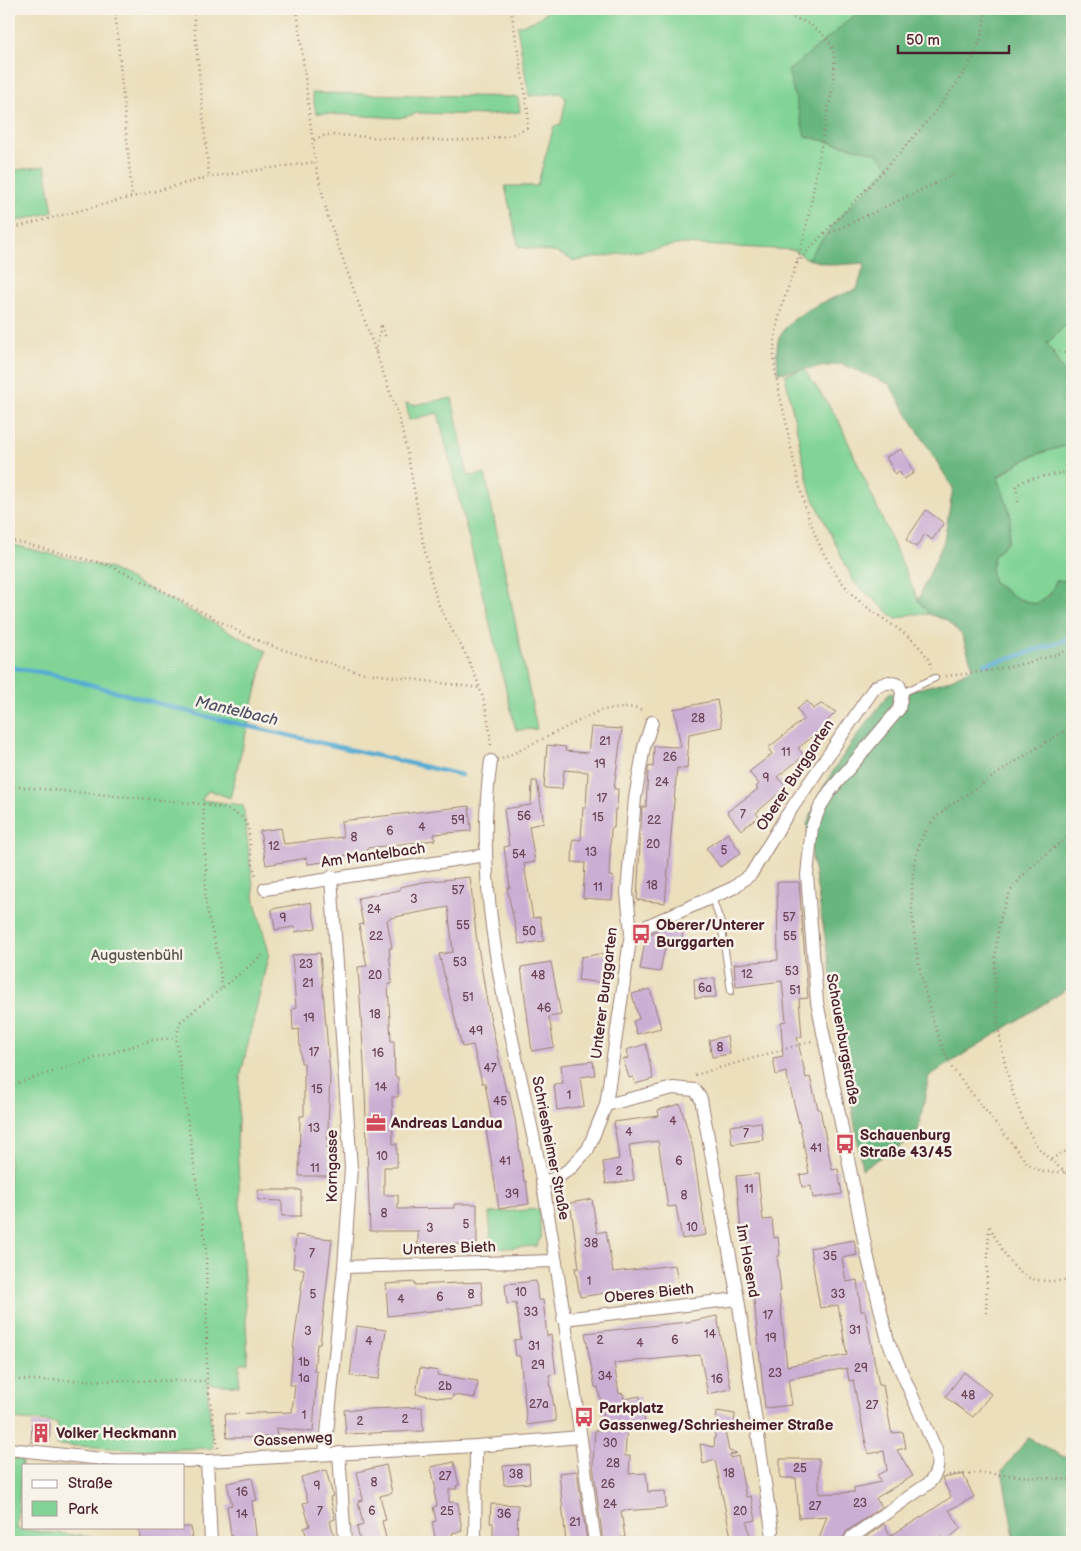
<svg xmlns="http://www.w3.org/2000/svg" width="1081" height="1551" font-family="'Balsamiq Sans',sans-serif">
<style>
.green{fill:#81d496;stroke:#667a60}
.forest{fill:#68b67f;stroke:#596a55}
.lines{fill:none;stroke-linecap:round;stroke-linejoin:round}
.stream{stroke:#57acd3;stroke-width:4.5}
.building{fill:#cbaed4}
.service-casing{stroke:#9a7f74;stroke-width:8}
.minor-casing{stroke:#9a7f74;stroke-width:14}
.path{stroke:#9a7f74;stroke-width:2.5;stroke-dasharray:1 4;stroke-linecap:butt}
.service{stroke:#fff;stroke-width:6}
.minor{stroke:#fff;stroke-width:12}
.labels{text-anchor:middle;stroke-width:5;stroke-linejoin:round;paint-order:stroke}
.number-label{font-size:12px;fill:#6a4355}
.street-label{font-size:15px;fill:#4a1f2b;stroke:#f7f3e8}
.poi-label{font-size:15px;font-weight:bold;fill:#4a1f2b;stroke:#f7f3e8;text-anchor:start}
.park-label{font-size:15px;fill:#5a554b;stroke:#f7f3e8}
.water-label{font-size:16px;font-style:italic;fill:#4f5066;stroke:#f7f3e8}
</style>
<rect width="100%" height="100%" fill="#f7f3e8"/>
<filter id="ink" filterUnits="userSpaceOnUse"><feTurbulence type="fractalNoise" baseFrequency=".02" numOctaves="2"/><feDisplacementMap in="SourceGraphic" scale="10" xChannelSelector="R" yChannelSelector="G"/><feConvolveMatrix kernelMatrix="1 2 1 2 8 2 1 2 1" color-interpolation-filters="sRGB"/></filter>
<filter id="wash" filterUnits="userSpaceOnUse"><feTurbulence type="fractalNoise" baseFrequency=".0096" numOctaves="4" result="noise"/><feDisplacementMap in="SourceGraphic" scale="20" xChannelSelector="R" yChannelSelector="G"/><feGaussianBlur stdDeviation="1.12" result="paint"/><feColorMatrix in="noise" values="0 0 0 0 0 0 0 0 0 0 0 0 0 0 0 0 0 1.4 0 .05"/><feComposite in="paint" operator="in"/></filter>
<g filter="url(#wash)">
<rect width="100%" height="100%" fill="#ebdfbc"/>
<path class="green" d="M551,9h311l-12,11 -45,116 71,17 13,13 -54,57 -28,36 -13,-9 -111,-6 -108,17 -17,-8 -39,-6 -14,-61h32l17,-60 7,-2 5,-25 -6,-6 -31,3 -12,-70 17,-5z
M312,93l206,4 2,15 -33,3 -69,-2 -19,5 -83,-5z
M45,166l8,46 -44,11v-52z
M1065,326l7,2v51l-10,-10 -15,-26z
M804,369l34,50 80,181 11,14h-17l-16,5 -42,-37 -44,-91 -25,-116z
M452,398l16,78 17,-2 52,255 -21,1 -78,-317 -29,7 -3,-17 7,2z
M1072,445v135h-4l-33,24 -19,-6 -22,-15 -3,-14 3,-13 14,-16 3,-22 -13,-40c23,-19 45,-28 74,-33z
M9,544l100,24 157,83 -36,147 -21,-8 -8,10 42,5 12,97 14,51 -29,125 -3,65 11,220h-8l-1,23 -32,-2 6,64 -60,2 -97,-5 2,-22 -46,-4 1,-47 -4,3z
M539,1209l2,29 -5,8 -44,3 -3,-36z
M9,1458l13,2 -5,69 83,9v4h-91z"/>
<path class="forest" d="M862,9h210v319l-7,-2 -18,17 15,26 10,10v66c-28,5 -51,14 -74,32l13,40 -3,23 -14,16 -3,13 3,14 22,15 19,6 15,-9 6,-14 16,-1v406l-143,90 -12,60 -55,33 -55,-344c17,-50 52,-91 83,-133l4,3 53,-14 26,-13 -11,-33 -16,-15 -17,-6 -11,-14 26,-59 9,-53 -64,-104 -48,-20 -63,9c0,-10 -3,-26 1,-35 11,-26 54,-40 78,-49l8,-26 -32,2 -26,-6 28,-36 54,-57 -13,-13 -71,-17 -17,-65z
M1028,1438l44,23v81h-57l-13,-71z"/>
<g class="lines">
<path class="stream" d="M984,664l31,-7 57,-19
M9,667l43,7 148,41 261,60"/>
</g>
<g id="blocks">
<path class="building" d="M901,449l13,24 -10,6 -5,-8 -4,3 -9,-17z
M926,510l18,13 -12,17 -7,-6 -9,13 -10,-7z
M717,700l5,27 -33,7 -2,35 -10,-1 -12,135 -28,-3 5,-93h4l2,-37 1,-4 4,1 1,-21 27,1 -7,-38z
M807,701l6,8 8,-5 15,8 -11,11 3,2 -30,23 6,8 -27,21 9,10 -30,26 3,4 -18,13 -14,-18 31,-23 -2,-2 3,-3 -10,-12 23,-18 -4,-6 36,-29 -7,-10z
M591,727l31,2 -8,60h4l-1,20h-2l-1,19h-3l-2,48h4l-1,24 -29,-2 2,-35 -13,-1 1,-23 8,1 2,-33h3l2,-35 -24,-2 -2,19 -18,-1 3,-43 19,2 -1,4 23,2z
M532,781h5l7,42 -15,3 6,36 -11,2 9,54 7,-1 4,24 -25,3 -12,-56h3l-6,-41 5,-1 -5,-37 27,-4z
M469,806l2,25 -37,3 1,6 -68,8 1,5 -37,4 1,4 -24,3 -1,-6 -41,7 -6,-34 21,-3 3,16 59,-7 -2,-16z
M728,833l13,20 -21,14 -14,-19z
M470,877l6,57 11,68 19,89h3l6,28 9,62h2l3,23 -30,5 -14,-86 7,-1 -7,-39h-3l-9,-38 -11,2 -23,-93 14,-2 -5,-45 -58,11 -3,2 5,28h-3l3,36h-4l3,57h3l1,36h3v20h-6l1,47h4v23h-13v28h14v14l56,-1v-4h23v40h-35v3l-24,1v-17h-48l-6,-167 -6,-97 9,-1 -8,-41 4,-1 -5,-26 42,-8v-3l23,-5z
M777,882h22l9,116 -9,1 3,38h-5l9,41 4,-1 8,32h2l12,61 6,-1 4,25 -29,4 -2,-12 -9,1 -2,-12 9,-2 -8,-42 -15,-59 -10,3 -3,-17 10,-2 -2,-34 5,-1 -4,-40 -46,6 -2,-23 44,-4z
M311,902l5,26 -21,4 -1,-5 -19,3 -3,-21z
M667,926l16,2 -2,21 -16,-2 -5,25 -20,-3 6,-33z
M320,953l10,122 -3,81h2v8h3v12h-33l1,-60h4v-53h-3l-2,-34 -6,1 -1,-21 4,-1 -4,-53z
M599,954l10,1 -4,28 -27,-3 3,-23z
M551,962l10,53 -12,2 5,30 -22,4 -11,-84z
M715,978l1,19 -21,1 -1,-19z
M650,989l11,39 -24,6 -4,-13 6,-2 -7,-25z
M727,1036l3,18 -18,3 -3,-17z
M646,1044l7,35 -18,5 -2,-7 -4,1 -3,-10 -3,-9 5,-1 -2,-8z
M593,1061l2,14 -15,2 4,29 -27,4 -3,-26 9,-1 -2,-18z
M680,1104l13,44 13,87 -24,4 -6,-33 -8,1 -10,-66 -29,4 5,35 -28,4 -3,-22 16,-3 -5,-37 45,-6 -1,-6z
M761,1122l2,18 -31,4 -2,-18z
M758,1174l5,46 9,-1 2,19 4,-1 2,19h-3l4,35h-2l8,75 60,-11 -9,-50 -18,3 -10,-60 44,-8 3,15 -15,3 4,24 11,-2 4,31h4l14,74h4l8,45 1,3 11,-1 3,16 -9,2 16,26 -37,22 5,9 -34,24 -6,11h-23l9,-26 -28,2 -3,-40h-16v-19h39v35l36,-2 -2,-4 28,-6 -4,-7 10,-5 -3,-19 -16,3 -15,-74 -4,1 -2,-13 -59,11 4,26 -27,3 -17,-167 -6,1 -6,-66z
M258,1190h43v26h-19v-15l-24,-1z
M592,1199l5,34 9,-2 7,41 62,-7 4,23 -60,9 -1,-6 -38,6 -5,-29h4l-4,-32 -5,-33z
M296,1235l36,4 -12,105h-3l-3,27h3l-4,61 -37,-4 1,9 -50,1 -2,-24 67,-2 3,-27h-5l4,-43 10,-73 -11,-1z
M536,1281l2,19h5l4,36 4,-1 5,39 -7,1 7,46 -29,4 -7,-69h-4l-2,-16 7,-1 -5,-36 -9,1 -2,-20z
M415,1282v3l66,-3 2,23 -95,11 -2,-32z
M717,1316l14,73 -23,5 -8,-39 -86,8 5,31 4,-1 1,6 16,-3 5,27 -18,3 -2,30h5l-1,18 17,-1 2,19 17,-1 1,17 -45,3 4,26 -5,1 1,4h-18l-10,-77 2,-35 11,1 -8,-44h-3l-10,-54 102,-11z
M356,1326l30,4 -7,49 -29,-3z
M420,1368l18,3 -1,4 41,6 -3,17 -22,-3 -1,4 -36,-5z
M964,1372l27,22 -18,23 -28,-20z
M422,1407l1,24 -77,3 -2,-24z
M717,1411l18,3 -1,13 -10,-1 5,25 8,2 -7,2v3l8,-2 8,41 5,-1 5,24 -9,2 4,20h-19l-17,-82 -12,4 -3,-20 14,3z
M32,1423l18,1 -1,19 -18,-1z
M454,1462l5,23 -3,1 1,3h-8v13l9,1 4,28 -10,2 2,9h-18l-4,-20 4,-1 -3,-14 4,-1 -3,-15 2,-1 -5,-23z
M529,1464l1,19 -26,2 -1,-19z
M386,1465l6,28 -12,3 6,24 -4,1 5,21h-27l-3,-15 6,-2 -5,-24 5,-1 -6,-28z
M326,1470l7,26 -3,1 5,22 -5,2 6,21h-28l-4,-14 6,-2 -7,-23 5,-1 -7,-25z
M577,1471l10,71h-21l-7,-69z
M963,1474l11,23 -25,13 12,18 -15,13 -3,-4 -22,5h-62l25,-18 6,12 36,-22 25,-17 -9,-19z
M252,1478l5,22 -5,1 5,41h-25l-5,-36 5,-1 -5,-22z
M491,1504l27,1 -1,37h-24v-19h-3z
M139,1527h52l1,15h-52z"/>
</g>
</g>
<g filter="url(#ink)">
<use href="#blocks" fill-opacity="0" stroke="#9a7f74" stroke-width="1"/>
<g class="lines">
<defs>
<path id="service" d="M902,693l33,-15
M712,898l9,25 10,68"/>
<path id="minor" d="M491,761c-21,141 25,281 51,419 22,120 36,242 53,362
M265,889l221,-34
M631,933l102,-45 18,-14 34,-56 90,-131 14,-5 10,3 3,8 -3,16 -69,82 -10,16 -8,20 -5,48 10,127 49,248 22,91 48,109c3,13 2,23 -7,33l-77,54 -3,5
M606,1105l67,-17 22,2 6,9 37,200 34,232
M542,1182l15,-4 15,-11 16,-18 18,-44 25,-172 -4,-41 8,-94 9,-51 8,-25
M344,1267l211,-6
M563,1319l175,-20
M9,1449l102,11 96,1 269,-15 104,-9
M325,1453l19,-186 7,-99 -20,-291
M339,1453l6,89
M207,1461l4,81
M475,1542l1,-96"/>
</defs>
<use href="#service" class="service-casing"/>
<use href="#minor" class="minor-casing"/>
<path class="path" d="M115,9l17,187
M193,9l16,168
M297,9l18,153 13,55 69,195c18,60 21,124 39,185 5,17 18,35 26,51 17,30 28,66 29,101
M744,9c29,4 59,5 80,27 5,4 10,14 10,20 2,25 -6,50 -10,74 -8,42 -15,95 -28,135 -10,29 -21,55 -22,87 0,22 6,44 11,65 12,62 24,134 70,180 22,22 68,40 77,71
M314,140l12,-5c45,0 167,16 201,-7l1,-17 -17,-102
M9,229l200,-52 106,-15
M825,233l7,-1 121,-57
M797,263c45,-51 94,-97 137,-150 16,-21 34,-42 44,-67 5,-12 6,-25 7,-37
M1054,350l18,5
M376,352l5,-28 5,14
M1018,502l-2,-16 9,-6 47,-9
M9,540l96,24 53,24 87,47 32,13 81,24 121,16
M946,676c42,-4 86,-12 126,-27
M1072,727c-31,17 -60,37 -90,57 -19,13 -42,25 -55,45 -35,52 -2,187 25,239l76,96 15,8h29
M502,759l99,-49 34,-3 9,4
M9,786l194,18c66,12 36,28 54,74
M203,804l3,70 -1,27 14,59 3,28
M695,1075l117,-34
M9,1086l142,-46 25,-2
M1051,1159l21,-11
M1066,1173c-10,-9 -23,-18 -30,-29 -36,-54 -56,-186 -28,-247 10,-23 44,-48 64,-63
M986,1313l3,-88c8,16 24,50 44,54 12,3 27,2 39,1
M9,1418l3,-38 195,1
M218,1448l-11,-67 -1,-132 -30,-211 4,-16 84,-68
M949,1475l30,-2 93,7"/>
<use href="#service" class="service"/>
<use href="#minor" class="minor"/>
</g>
</g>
<defs>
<symbol id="bus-bare" viewBox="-9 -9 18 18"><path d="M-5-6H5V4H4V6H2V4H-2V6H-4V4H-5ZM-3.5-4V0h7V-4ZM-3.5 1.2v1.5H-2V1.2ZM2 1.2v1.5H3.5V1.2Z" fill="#d1495b" stroke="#f7f3e8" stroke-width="2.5" paint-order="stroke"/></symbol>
<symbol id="office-bare" viewBox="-9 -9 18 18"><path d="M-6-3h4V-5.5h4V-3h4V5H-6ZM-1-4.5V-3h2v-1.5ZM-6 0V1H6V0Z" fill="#d1495b" stroke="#f7f3e8" stroke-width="2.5" paint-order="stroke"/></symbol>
<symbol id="building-bare" viewBox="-9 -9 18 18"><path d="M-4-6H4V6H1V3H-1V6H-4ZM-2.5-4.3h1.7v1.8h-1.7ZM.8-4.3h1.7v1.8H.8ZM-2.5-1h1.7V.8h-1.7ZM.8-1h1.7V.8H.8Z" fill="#d1495b" stroke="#f7f3e8" stroke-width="2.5" paint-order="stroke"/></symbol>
</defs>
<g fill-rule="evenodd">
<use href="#bus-bare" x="627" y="920" width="28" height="28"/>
<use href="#office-bare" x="362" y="1109" width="28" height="28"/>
<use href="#bus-bare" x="831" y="1130" width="28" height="28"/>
<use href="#bus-bare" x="570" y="1403" width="28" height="28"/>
<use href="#building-bare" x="27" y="1419" width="28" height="28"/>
</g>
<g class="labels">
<g class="number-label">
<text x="698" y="722">28</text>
<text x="605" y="745">21</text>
<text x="786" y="756">11</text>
<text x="670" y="761">26</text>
<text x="600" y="768">19</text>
<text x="766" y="782">9</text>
<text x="662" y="786">24</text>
<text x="602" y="802">17</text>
<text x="743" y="818">7</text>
<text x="524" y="820">56</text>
<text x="598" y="821">15</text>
<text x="458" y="824">59</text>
<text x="654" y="824">22</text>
<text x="422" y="831">4</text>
<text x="390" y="835">6</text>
<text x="354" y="841">8</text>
<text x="653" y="848">20</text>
<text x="274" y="850">12</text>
<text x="724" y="854">5</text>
<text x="591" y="856">13</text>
<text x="519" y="858">54</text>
<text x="652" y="889">18</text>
<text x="598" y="891">11</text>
<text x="458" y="894">57</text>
<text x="414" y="903">3</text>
<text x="374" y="913">24</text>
<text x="789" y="921">57</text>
<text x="283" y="922">9</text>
<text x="463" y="929">55</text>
<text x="529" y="935">50</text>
<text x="376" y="940">22</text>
<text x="790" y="940">55</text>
<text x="460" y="966">53</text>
<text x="306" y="968">23</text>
<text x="792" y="975">53</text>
<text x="747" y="978">12</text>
<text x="375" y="979">20</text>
<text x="538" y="979">48</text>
<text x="308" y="987">21</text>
<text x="705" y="992">6a</text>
<text x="795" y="994">51</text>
<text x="468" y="1001">51</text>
<text x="544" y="1012">46</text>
<text x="375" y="1018">18</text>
<text x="309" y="1022">19</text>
<text x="476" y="1035">49</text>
<text x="720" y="1051">8</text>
<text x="314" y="1056">17</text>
<text x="378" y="1057">16</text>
<text x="490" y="1072">47</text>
<text x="381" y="1091">14</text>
<text x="317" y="1093">15</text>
<text x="569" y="1099">1</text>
<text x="500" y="1105">45</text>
<text x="673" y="1125">4</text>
<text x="314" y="1132">13</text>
<text x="629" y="1136">4</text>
<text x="746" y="1137">7</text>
<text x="816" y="1152">41</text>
<text x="382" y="1160">10</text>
<text x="505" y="1165">41</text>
<text x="679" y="1165">6</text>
<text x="315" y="1172">11</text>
<text x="619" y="1175">2</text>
<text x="749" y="1193">11</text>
<text x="512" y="1198">39</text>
<text x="684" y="1199">8</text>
<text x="384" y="1217">8</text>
<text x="466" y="1228">5</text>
<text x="692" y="1231">10</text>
<text x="430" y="1232">3</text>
<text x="591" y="1247">38</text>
<text x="312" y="1257">7</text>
<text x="830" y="1260">35</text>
<text x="589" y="1285">1</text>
<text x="521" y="1296">10</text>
<text x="313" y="1298">5</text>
<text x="471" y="1298">8</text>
<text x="838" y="1298">33</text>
<text x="440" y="1301">6</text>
<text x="401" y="1303">4</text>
<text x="531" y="1316">33</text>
<text x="768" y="1319">17</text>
<text x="855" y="1334">31</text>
<text x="308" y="1335">3</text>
<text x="710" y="1338">14</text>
<text x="771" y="1342">19</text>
<text x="600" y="1344">2</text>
<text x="675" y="1344">6</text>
<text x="369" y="1345">4</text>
<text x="640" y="1347">4</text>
<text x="534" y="1350">31</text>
<text x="304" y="1366">1b</text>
<text x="538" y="1369">29</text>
<text x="861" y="1372">29</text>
<text x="775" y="1377">23</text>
<text x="605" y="1380">34</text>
<text x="304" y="1382">1a</text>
<text x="717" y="1383">16</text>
<text x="445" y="1390">2b</text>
<text x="968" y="1399">48</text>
<text x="539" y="1408">27a</text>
<text x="872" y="1409">27</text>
<text x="304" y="1419">1</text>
<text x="405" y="1423">2</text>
<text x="360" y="1425">2</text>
<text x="610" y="1447">30</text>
<text x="613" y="1467">28</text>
<text x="800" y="1472">25</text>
<text x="729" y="1477">18</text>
<text x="516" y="1478">38</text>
<text x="445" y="1480">27</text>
<text x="374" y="1486">8</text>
<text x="608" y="1488">26</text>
<text x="317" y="1490">9</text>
<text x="242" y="1496">16</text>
<text x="860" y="1507">23</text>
<text x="610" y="1508">24</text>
<text x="815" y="1510">27</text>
<text x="320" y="1515">7</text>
<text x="372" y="1515">6</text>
<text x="447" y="1515">25</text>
<text x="740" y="1515">20</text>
<text x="242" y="1518">14</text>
<text x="504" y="1518">36</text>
<text x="575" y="1526">21</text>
</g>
<g class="street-label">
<text transform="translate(795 775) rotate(-57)" y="5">Oberer Burggarten</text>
<text transform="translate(373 855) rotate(-8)" y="5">Am Mantelbach</text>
<text transform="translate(604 993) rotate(-83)" y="5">Unterer Burggarten</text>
<text transform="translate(843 1039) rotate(80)" y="5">Schauenburgstraße</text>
<text transform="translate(551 1148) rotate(79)" y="5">Schriesheimer Straße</text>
<text transform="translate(332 1166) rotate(-90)" y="5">Korngasse</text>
<text transform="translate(449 1248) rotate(-2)" y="5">Unteres Bieth</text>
<text transform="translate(748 1261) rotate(80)" y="5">Im Hosend</text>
<text transform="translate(649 1293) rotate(-6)" y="5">Oberes Bieth</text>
<text transform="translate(293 1439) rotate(-3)" y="5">Gassenweg</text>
</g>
<g class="poi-label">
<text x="656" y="930">Oberer/Unterer<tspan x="656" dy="17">Burggarten</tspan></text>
<text x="391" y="1128">Andreas Landua</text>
<text x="860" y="1140">Schauenburg<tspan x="860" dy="17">Straße 43/45</tspan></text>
<text x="599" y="1413">Parkplatz<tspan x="599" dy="17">Gassenweg/Schriesheimer Straße</tspan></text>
<text x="56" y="1438">Volker Heckmann</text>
</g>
<g class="park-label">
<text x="137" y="960">Augustenbühl</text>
</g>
<g class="water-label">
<text transform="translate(237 710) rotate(13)" y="6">Mantelbach</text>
</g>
</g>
<rect width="1081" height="1551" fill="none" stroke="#f7f3e8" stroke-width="30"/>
<rect x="22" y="1464" width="162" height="65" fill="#f7f3e8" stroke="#b29e9c"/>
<rect x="32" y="1480" width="25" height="8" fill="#ffffff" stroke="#b29e9c"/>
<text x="68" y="1488" font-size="15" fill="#4a1f2b">Straße</text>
<rect x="32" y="1501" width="25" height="15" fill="#81d496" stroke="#b29e9c"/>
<text x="68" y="1514" font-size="15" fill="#4a1f2b">Park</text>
<path d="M898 45v8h111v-8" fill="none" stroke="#4a1f2b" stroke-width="2.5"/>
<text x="906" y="45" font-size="15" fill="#4a1f2b" stroke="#f7f3e8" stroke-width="4" paint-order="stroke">50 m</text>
</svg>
